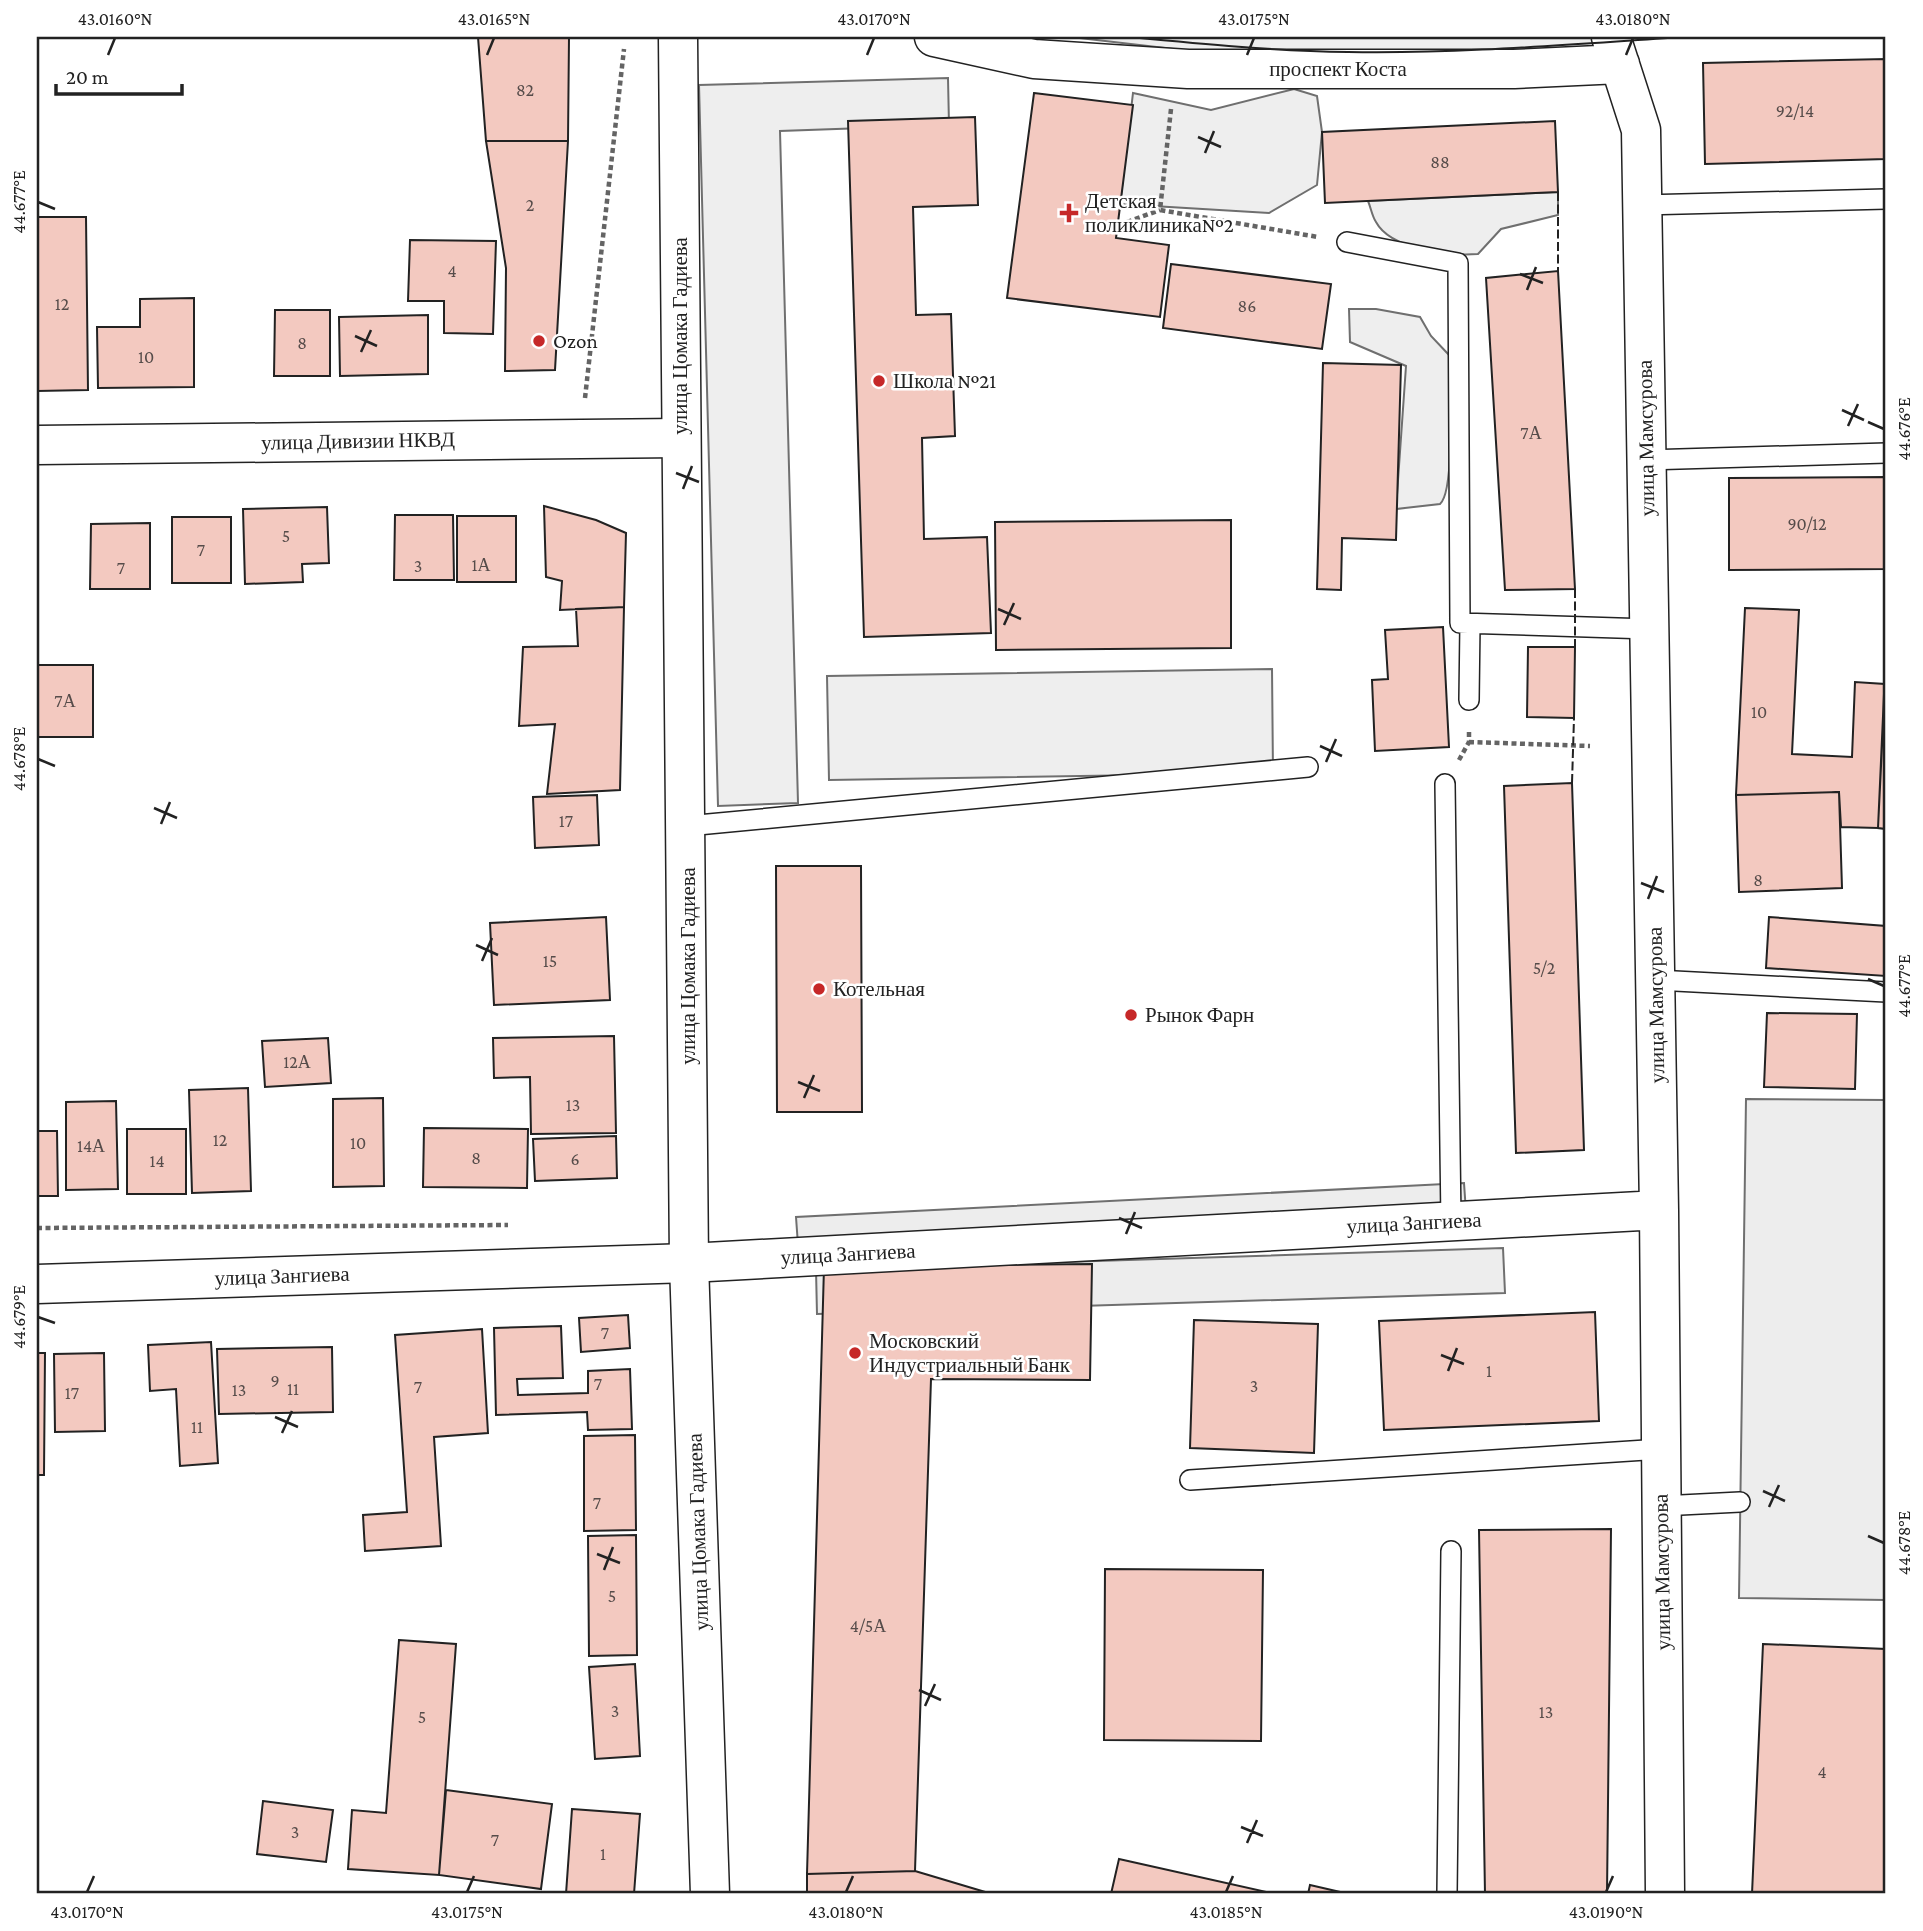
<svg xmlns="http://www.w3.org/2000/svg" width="1923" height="1931" font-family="'Crimson Pro',serif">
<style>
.green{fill:#eee;stroke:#6f6f6f;stroke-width:2}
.parking{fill:#ededed;stroke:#6f6f6f;stroke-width:2}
.building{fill:#f3c9c0;stroke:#222;stroke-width:2}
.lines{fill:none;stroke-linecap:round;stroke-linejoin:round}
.lane-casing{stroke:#222;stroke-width:22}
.street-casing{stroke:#222;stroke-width:41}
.secondary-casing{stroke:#222;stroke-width:41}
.path{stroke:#646464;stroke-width:4.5;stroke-dasharray:5 3.5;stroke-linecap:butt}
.lane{stroke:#fff;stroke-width:19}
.street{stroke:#fff;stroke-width:38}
.secondary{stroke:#fff;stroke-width:38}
.tram{stroke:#222;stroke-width:2}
.fence{stroke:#222;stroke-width:2;stroke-dasharray:9 3.5;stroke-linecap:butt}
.ticks{fill:none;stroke:#222;stroke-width:2.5}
.poi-dot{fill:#c62828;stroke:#fff;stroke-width:2.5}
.labels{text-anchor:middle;stroke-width:5;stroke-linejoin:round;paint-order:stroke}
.number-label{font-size:18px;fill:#564c4a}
.street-label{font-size:21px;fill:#222;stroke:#fff}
.poi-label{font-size:21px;fill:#222;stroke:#fff;text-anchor:start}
.neatline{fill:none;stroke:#222;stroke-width:2.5}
.ticks-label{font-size:18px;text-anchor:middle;fill:#222}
</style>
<rect width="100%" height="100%" fill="#fff"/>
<path class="green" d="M1071,37h524l-2,15 -351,5z
M948,78l1,47 -169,6 18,672 -80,3 -19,-721z
M1294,89l23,7 5,36 -5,53 -48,28 -149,-9 13,-111 78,17z
M1558,192v23l-57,14 -23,25c-28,2 -87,-4 -102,-32 -4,-6 -5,-14 -8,-21z
M1349,309h27l44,8 11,19 18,19c0,25 7,135 -9,149l-44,5 10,-143 -56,-24z
M1272,669l1,104 -444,7 -2,-104z"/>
<path class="parking" d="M1746,1099l140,1v500l-147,-2z
M1464,1183l2,29 -668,33 -2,-28z
M1503,1248l2,45 -688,21 -1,-44z"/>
<path class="building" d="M478,37h91l-1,104h-82z
M1886,59v100l-181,5 -2,-101z
M1034,93l99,12 -17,133 53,7 -9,72 -153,-19z
M975,117l3,88 -65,2 3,108 35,-1 4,122 -33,2 2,101 63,-2 4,96 -127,4 -16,-516z
M1555,121l3,71 -233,11 -3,-71z
M486,141h82l-13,229 -50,1 1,-103z
M37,217h49l2,173 -51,1z
M410,240l86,1 -3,93 -49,-1v-32h-36z
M1171,264l160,20 -9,65 -159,-21z
M1558,271l17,318 -70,1 -19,-312z
M194,298v89l-96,1 -1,-61h43v-28z
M275,310h55v66h-56z
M428,315v59l-88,2 -1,-59z
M1323,363l78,2 -5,175 -54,-2 -1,52 -24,-1z
M1886,477v92l-157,1v-92z
M544,506l52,14 30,13 -2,74 -64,3 2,-29 -16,-4z
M327,507l2,56 -27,1 1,18 -58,2 -2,-75z
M395,515h58l1,65h-60z
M457,516h59v66h-59z
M172,517h59v66h-59z
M1231,520v128l-235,2 -1,-128z
M150,523v66h-60l1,-65z
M624,607l-4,183 -73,4 8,-70 -36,2 4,-79 55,-1 -2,-37z
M1745,608l54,2 -7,144 60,3 3,-75 30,2 -7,144 -37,-1 -2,-35 -103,3z
M1443,627l6,120 -74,4 -3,-71 16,-1 -3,-49z
M1528,647h47l-1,71 -47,-1z
M37,665h56v72h-56z
M1884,694h2v135l-8,-1z
M1572,783l12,367 -68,3 -12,-367z
M1839,792l3,96 -103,4 -3,-97z
M597,795l2,50 -64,3 -2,-51z
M776,866h85l1,246h-85z
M606,917l4,83 -116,5 -4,-82z
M1769,917l117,9v50l-120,-8z
M1767,1013l90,1 -2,75 -91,-2z
M614,1036l2,97 -85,1 -1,-57 -36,1 -1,-40z
M328,1038l3,45 -66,4 -3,-46z
M248,1088l3,103 -59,2 -3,-103z
M383,1098l1,88 -51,1v-88z
M116,1101l2,88 -52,1v-88z
M424,1128l104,1 -1,59 -104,-1z
M127,1129h59v65h-59z
M37,1131h20l1,65h-21z
M616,1136l1,42 -82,3 -2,-42z
M1092,1264l-2,116 -159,-1 -16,492 -108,3 17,-607z
M1595,1312l4,109 -215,9 -5,-109z
M628,1315l2,33 -49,4 -2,-34z
M1194,1320l124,4 -4,129 -124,-5z
M561,1326l2,52 -46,1 1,16 70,-2v-22l42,-2 2,60 -44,1 -1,-18 -91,3 -2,-87z
M482,1329l6,104 -54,4 7,109 -76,5 -2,-36 44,-3 -12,-177z
M211,1342l7,121 -38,3 -4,-77 -26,2 -2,-46z
M332,1347l1,65 -114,2 -2,-65z
M37,1353h8l-1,122h-7z
M104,1353l1,78 -50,1 -1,-78z
M635,1435l1,95 -52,1v-95z
M1611,1529l-4,365h-122l-6,-364z
M636,1535l1,120 -48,1 -1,-120z
M1105,1569l158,1 -2,171 -157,-1z
M399,1640l57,4 -17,231 -91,-6 4,-59 34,3z
M1763,1644l123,5v245h-134z
M635,1664l5,92 -45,3 -6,-92z
M446,1790l106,14 -11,85 -102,-14z
M263,1801l70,9 -7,52 -69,-8z
M572,1809l68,5 -6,80h-68z
M1119,1859l156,35h-164z
M915,1871l77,23h-185v-20z
M1310,1885l39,9h-41z"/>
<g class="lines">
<defs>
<path id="lane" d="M1642,205l244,-6
M1347,242l111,21 2,360 189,6
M1646,460l240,-7
M1469,700l1,-76
M1445,784l6,437
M687,826l621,-59
M1656,980l230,12
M1190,1480l471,-31
M1661,1506l79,-4
M1447,1894l4,-343"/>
<path id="street" d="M934,37l100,22 154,10h326l106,-5
M1611,37l30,93 18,1080 6,684
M37,445l643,-7
M37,1284l652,-21 970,-53"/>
<path id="secondary" d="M678,37l11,1226 21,631"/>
</defs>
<use href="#lane" class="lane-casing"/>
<use href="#street" class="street-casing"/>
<use href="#secondary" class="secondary-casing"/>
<path class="path" d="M1171,109l-11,101 158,27
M1127,222l33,-12
M585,398l39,-349
M1469,742l121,4
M1459,760l10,-18v-13
M37,1228l471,-3"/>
<use href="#lane" class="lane"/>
<use href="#street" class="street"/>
<use href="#secondary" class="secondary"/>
<path class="tram" d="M1130,37c72,7 145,14 218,15 112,2 224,-8 336,-15"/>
<path class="fence" d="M1558,192v79
M1575,589v58
M1572,783l2,-65"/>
</g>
<path class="ticks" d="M108,55l7,-17M487,55l7,-17M867,55l7,-17M1247,55l7,-17M1626,55l7,-17M1198,137l23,10M1205,153l9,-22M38,202l17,7M1520,274l23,9M1527,290l9,-23M355,336l22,10M361,352l10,-22M1842,410l22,10M1868,422l16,7M1848,426l10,-22M676,473l23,9M683,489l9,-23M998,609l23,10M1004,625l10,-22M1320,746l22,10M38,759l17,7M1326,762l10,-23M154,808l23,10M161,824l9,-22M1641,883l23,9M1648,899l9,-23M476,945l22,10M482,961l10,-23M1868,979l16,7M798,1082l22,9M804,1098l10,-23M1119,1218l23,10M1126,1234l9,-22M38,1317l17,6M1441,1355l23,9M1448,1371l9,-23M275,1417l23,10M282,1433l10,-22M1763,1491l22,10M1769,1507l10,-22M1868,1536l16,7M597,1554l23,9M604,1570l9,-23M919,1690l22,10M925,1706l10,-22M1241,1827l22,9M1247,1843l10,-23M87,1892l7,-16M467,1892l7,-16M846,1892l7,-16M1226,1892l7,-16M1606,1892l7,-16"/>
<g class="poi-dot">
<path d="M1065.5 202.5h7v7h7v7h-7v7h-7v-7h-7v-7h7z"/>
<circle cx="539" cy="341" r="7"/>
<circle cx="879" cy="381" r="7"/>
<circle cx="819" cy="989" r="7"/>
<circle cx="1131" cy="1015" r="7"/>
<circle cx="855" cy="1353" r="7"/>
</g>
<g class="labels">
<g class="number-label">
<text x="525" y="96">82</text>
<text x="1795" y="117">92/14</text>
<text x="1440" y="168">88</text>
<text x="530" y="211">2</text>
<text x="452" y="277">4</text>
<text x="62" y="310">12</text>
<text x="1247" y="312">86</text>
<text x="302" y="349">8</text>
<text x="146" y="363">10</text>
<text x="1531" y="439">7А</text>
<text x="1807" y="530">90/12</text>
<text x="286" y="542">5</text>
<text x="201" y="556">7</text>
<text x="481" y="571">1А</text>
<text x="418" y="572">3</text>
<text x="121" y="574">7</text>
<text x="65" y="707">7А</text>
<text x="1759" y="718">10</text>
<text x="566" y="827">17</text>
<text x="1758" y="886">8</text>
<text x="550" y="967">15</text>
<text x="1544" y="974">5/2</text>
<text x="297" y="1068">12А</text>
<text x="573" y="1111">13</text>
<text x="220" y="1146">12</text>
<text x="358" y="1149">10</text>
<text x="91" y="1152">14А</text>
<text x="476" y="1164">8</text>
<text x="575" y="1165">6</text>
<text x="157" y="1167">14</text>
<text x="605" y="1339">7</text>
<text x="1489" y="1377">1</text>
<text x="275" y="1387">9</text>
<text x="598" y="1390">7</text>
<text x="1254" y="1392">3</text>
<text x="418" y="1393">7</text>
<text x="293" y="1395">11</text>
<text x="239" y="1396">13</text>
<text x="72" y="1399">17</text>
<text x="197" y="1433">11</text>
<text x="597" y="1509">7</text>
<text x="612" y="1602">5</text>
<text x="868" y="1632">4/5А</text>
<text x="615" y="1717">3</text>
<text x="1546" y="1718">13</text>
<text x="422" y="1723">5</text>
<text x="1822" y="1778">4</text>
<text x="295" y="1838">3</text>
<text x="495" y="1846">7</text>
<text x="603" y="1860">1</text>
</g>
<g class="street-label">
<text x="1338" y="76">проспект Коста</text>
<text transform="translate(680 336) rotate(-90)" y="7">улица Цомака Гадиева</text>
<text transform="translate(1646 438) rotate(-91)" y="7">улица Мамсурова</text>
<text transform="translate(358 441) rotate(-1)" y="7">улица Дивизии НКВД</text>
<text transform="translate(688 966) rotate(-90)" y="7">улица Цомака Гадиева</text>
<text transform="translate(1656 1005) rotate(-91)" y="7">улица Мамсурова</text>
<text transform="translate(1414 1223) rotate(-3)" y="7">улица Зангиева</text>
<text transform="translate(848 1254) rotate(-3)" y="7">улица Зангиева</text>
<text transform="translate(282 1276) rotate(-2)" y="7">улица Зангиева</text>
<text transform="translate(698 1532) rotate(-92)" y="7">улица Цомака Гадиева</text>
<text transform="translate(1662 1572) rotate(-91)" y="7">улица Мамсурова</text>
</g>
<g class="poi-label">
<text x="1085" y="208">Детская<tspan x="1085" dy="24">поликлиника№2</tspan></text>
<text x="553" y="348">Ozon</text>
<text x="893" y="388">Школа №21</text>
<text x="833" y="996">Котельная</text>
<text x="1145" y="1022">Рынок Фарн</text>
<text x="869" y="1348">Московский<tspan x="869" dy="24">Индустриальный Банк</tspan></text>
</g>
</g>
<rect width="1923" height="1931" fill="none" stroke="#ffffff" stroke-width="77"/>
<path d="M56 84v10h126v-10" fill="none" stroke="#222222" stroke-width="3.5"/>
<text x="66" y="84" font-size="21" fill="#222222" stroke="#ffffff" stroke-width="5" paint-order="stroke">20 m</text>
<rect x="38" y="38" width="1846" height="1854" class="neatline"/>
<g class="ticks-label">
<text x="115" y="25">43.0160°N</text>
<text x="494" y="25">43.0165°N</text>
<text x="874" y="25">43.0170°N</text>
<text x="1254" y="25">43.0175°N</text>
<text x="1633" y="25">43.0180°N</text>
<text transform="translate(19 202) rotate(-90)" y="6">44.677°E</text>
<text transform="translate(1904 429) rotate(-90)" y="6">44.676°E</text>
<text transform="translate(19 759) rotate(-90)" y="6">44.678°E</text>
<text transform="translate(1904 986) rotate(-90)" y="6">44.677°E</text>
<text transform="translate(19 1317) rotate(-90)" y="6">44.679°E</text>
<text transform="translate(1904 1543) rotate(-90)" y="6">44.678°E</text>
<text x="87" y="1918">43.0170°N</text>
<text x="467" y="1918">43.0175°N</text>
<text x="846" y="1918">43.0180°N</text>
<text x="1226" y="1918">43.0185°N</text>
<text x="1606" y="1918">43.0190°N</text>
</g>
</svg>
